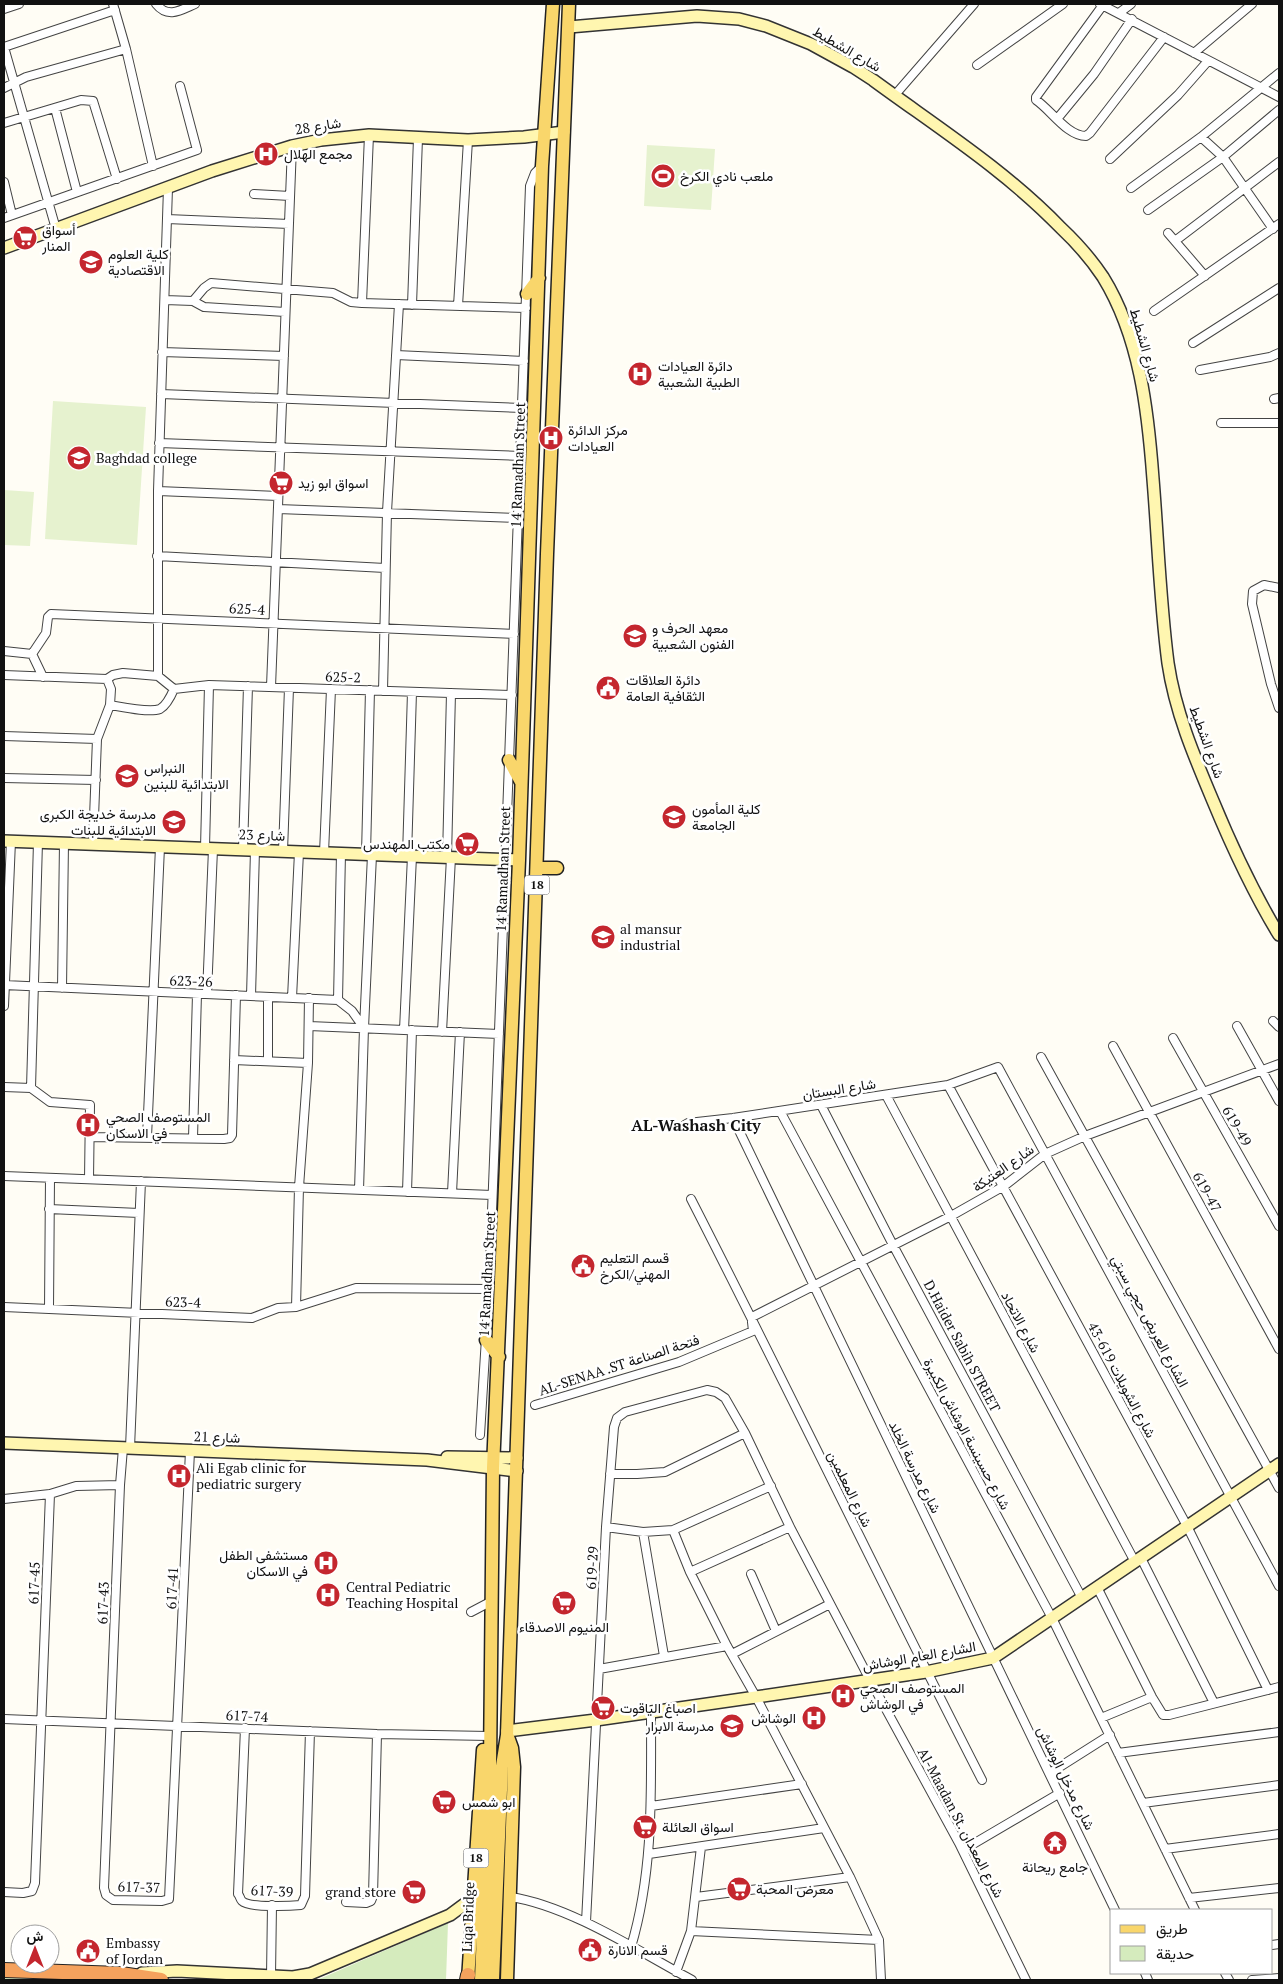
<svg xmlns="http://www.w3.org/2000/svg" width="1283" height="1984" font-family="'PT Serif',Vazirmatn,serif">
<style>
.green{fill:#d5ebbd}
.pitch{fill:#e6f2cf}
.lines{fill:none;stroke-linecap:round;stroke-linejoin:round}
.street-casing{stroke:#444;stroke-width:10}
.secondary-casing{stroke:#333;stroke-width:14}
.primary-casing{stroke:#222;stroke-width:15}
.highway-casing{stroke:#222;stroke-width:16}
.street{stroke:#fff;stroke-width:8}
.secondary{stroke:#fff6b0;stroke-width:11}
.primary{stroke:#f9d66b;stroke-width:12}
.highway{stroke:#f5a25d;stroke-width:14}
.labels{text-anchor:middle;stroke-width:5;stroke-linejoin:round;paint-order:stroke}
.shield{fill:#fff;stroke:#585858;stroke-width:1}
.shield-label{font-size:12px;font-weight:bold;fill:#111}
.street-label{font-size:14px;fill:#111;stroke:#fff}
.poi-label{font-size:14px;fill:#111;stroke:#fff;text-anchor:start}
.quarter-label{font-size:16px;font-weight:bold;fill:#111;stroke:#fff}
</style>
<rect width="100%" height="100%" fill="#fffdf5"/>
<path class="green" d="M448,1923l-2,57h-129z
M4,1978l78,1 7,1h-85z"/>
<path class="pitch" d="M647,145l68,4 -4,61 -67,-4z
M53,401l93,6 -9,138 -92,-6z
M4,490l30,2 -4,54 -26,-1z"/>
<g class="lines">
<defs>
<path id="street" d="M113,4l13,45 27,117
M156,4c12,15 25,6 39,0
M1100,4l179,93
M1103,5l-67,92v3c15,10 31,36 50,36l4,-3 74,-96
M4,9l15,-5
M1119,13l12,-9
M4,47l52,182
M4,47l111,-37
M1194,53l58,-49
M977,65l86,-61
M4,88l22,-11 100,-28
M894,96l80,-92
M55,108l22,84
M1057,119l37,-45 38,-55
M4,123l77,-23 12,1 24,78
M1201,137l22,20 50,72
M1110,159l68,-64 30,-34
M4,182l8,33
M1131,188l70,-51 78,-64
M254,194l36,2
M1148,210l75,-53 56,-47
M4,218l193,-68 -17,-64
M167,219l122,5
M1168,233l37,43
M1175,241l104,-79
M165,300l28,1 11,6 81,5
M193,301l11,-13 7,-5 122,10 18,9 11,1 164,5
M362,303l7,-168
M412,305l6,-167
M458,306l10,-166
M1154,311l125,-87
M1193,343l86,-55
M162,352l122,4
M396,355l128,6
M1200,370l70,-13 9,-4
M161,394l361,14
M1274,399l5,-1
M1221,423h58
M159,443l362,13
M158,491l120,5
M278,509l241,9
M157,556l228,12
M1279,588l-15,-3 -11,6 -1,13 19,80 8,24
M4,651l28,3
M4,675l103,4 6,-4 10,-2 35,3 16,13 35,-4 303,10
M158,676v-185l10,-303
M43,677l-11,-23 14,-21 2,-16 3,-3 463,20
M271,687l21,-541
M383,691l4,-179 12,-208
M110,705c12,2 39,8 50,4 7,-4 11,-13 14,-20
M4,736l93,3
M4,778l92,2
M93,844l4,-105 13,-34 1,-16 -4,-10
M205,848l4,-163
M243,850l5,-164
M283,851l6,-163
M324,853l7,-164
M366,854l4,-164
M407,856l5,-164
M447,857l4,-164
M4,985l334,15 14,11 12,17
M62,988l2,-145
M207,994l6,-145
M251,996l4,-146
M292,998l7,-146
M338,1000l3,-147
M4,1006l7,-165
M1273,1021l6,6
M309,1026l190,8
M1237,1026l42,75
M404,1030l8,-174
M442,1032l9,-175
M1173,1038l106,188
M1113,1046l166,303
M1041,1057l238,431
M234,1060l74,3
M268,1061v-64
M948,1085l239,441 81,164
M4,1087l27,1 19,14 40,3 -1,74
M31,1088l7,-246
M886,1095l249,467
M821,1105l72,140 189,353
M780,1111l272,507 143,292
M733,1118l382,792
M683,1126l5,-3 45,-5 215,-33 50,-18 281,519
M90,1137l134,2 6,-1 2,-3 4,-140
M147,1137l13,-290
M193,1138l4,-144
M4,1176l488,19
M359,1190l5,-162 8,-173
M407,1192l5,-162
M452,1193l8,-161
M691,1199c99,193 192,388 291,581
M49,1209l90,4
M4,1307l248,11 26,-10 18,-1 60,-19 133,1
M296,1307l3,-120 9,-124 1,-65
M49,1309l1,-131
M752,1317l199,-101 53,-30 41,-32 40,-18 194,-72
M535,1405l144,-43 74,-31 -1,-9
M480,1435l9,-146 13,-336 28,-767 5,-13 7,-7
M130,1448l11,-267
M610,1474h27l28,-2 80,-39
M120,1485l3,-37
M50,1494l26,-8 44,-1 -16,403 2,7 7,5 49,1 7,-2 21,-448
M4,1499l46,-5 -15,389 -3,8 -9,2 -19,-1
M606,1527l37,5 30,-2 98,-44
M673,1530l17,42 37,74 29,51 94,180 29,63 2,40
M643,1532l21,124
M1141,1558l73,145
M690,1572l100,-45
M751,1574l25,57
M1097,1587l55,110 11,18h6l110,-28
M471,1612l19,-10
M732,1654l98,-50
M599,1669l128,-23
M1101,1718l51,-21
M4,1719l373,15 112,2
M245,1728l-7,166c2,2 2,5 4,7 7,7 49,5 59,4l4,-9 5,-165
M1118,1753l161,-21
M1050,1773l60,-38
M1143,1803l136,-18
M651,1806l151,-22
M1165,1849l114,-15
M963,1850l97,-57
M649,1854l175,-26
M510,1897c58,8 130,55 182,83
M696,1897l154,-20
M1189,1898l90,-10
M346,1902l20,1 5,-2 2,-5 4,-162
M586,1922l20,-395 8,-100 3,-9 8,-6 82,-22 9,2 9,6 20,35 45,94 80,153 89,163 67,137
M691,1931l188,9
M1272,1945l7,-1
M631,1947c23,-77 20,-156 20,-236
M676,1972l15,-41 10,-84
M1145,1973l3,7
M1225,1973l4,7
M271,1976l1,-71
M1252,1980l27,-2"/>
<path id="secondary" d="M569,27l128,-11 42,3 27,7 45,18 42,23 20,13c64,47 132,90 188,148 16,15 30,31 42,49 37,60 45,134 50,202 5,61 7,123 15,184 7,48 26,93 45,138 19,46 40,91 66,134
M4,248l208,-77 80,-25 29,-6 48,-5 99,5 56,-3 40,-5
M4,841l515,19
M4,1443l423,17 90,11
M447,1457l70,1
M507,1731l89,-11 160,-23 170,-25 67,-14 286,-194
M142,1973l35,-2 116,6 17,-3 140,-59 23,-17"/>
<path id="primary" d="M527,294l12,-16
M509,760l12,22
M537,868h20
M486,1340l13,17
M468,1980l15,-230
M481,1980l9,-214 3,-298 26,-608 23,-694 11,-162
M493,1980l9,-214 5,-31 40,-1181 22,-550
M507,1980l7,-213 -2,-19 -4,-11"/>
<path id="highway" d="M4,1970l117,4 40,6
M467,1980l1,-5"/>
</defs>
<use href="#street" class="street-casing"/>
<use href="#secondary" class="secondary-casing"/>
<use href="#primary" class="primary-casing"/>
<use href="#highway" class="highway-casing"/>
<use href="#street" class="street"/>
<use href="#secondary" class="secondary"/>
<use href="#primary" class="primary"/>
<use href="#highway" class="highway"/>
</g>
<defs>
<symbol id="hospital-disc" viewBox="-11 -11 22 22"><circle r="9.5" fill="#c4262e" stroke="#fff"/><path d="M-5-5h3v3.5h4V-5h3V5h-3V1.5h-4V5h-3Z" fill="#fff"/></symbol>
<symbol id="stadium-disc" viewBox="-11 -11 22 22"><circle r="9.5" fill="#c4262e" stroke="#fff"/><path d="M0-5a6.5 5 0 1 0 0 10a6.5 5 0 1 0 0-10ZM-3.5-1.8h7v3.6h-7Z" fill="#fff"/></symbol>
<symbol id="supermarket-disc" viewBox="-11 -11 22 22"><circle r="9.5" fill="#c4262e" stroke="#fff"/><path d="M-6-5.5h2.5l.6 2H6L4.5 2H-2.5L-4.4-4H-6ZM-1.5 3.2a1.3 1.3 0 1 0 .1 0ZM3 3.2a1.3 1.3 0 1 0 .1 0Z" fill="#fff"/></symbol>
<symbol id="university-disc" viewBox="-11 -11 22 22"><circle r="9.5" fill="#c4262e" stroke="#fff"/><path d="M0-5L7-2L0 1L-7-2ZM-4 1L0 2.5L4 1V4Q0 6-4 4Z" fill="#fff"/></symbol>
<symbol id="school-disc" viewBox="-11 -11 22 22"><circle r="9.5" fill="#c4262e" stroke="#fff"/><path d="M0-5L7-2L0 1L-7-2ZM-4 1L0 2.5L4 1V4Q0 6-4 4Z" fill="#fff"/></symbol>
<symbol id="civic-disc" viewBox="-11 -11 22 22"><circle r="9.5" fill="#c4262e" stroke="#fff"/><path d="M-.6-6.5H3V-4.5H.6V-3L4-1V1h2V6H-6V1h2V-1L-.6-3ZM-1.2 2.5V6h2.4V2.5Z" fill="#fff"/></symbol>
<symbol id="temple-disc" viewBox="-11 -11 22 22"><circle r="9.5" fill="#c4262e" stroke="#fff"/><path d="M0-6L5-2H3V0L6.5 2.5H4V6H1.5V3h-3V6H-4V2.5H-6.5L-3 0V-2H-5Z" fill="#fff"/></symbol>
</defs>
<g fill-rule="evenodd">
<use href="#hospital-disc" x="252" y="140" width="28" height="28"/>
<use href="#stadium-disc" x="649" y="162" width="28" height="28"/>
<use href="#supermarket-disc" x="11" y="224" width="28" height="28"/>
<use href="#university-disc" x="77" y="248" width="28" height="28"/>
<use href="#hospital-disc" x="626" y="360" width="28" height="28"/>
<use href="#hospital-disc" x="537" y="424" width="28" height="28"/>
<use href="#university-disc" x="65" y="444" width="28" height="28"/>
<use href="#supermarket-disc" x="267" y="469" width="28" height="28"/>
<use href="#school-disc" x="621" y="622" width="28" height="28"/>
<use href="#civic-disc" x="594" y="674" width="28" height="28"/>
<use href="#school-disc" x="113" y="762" width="28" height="28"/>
<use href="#school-disc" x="660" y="803" width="28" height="28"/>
<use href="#school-disc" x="160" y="808" width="28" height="28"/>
<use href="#supermarket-disc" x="453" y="830" width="28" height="28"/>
<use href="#school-disc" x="589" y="923" width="28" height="28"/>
<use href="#hospital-disc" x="74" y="1111" width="28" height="28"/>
<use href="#civic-disc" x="569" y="1252" width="28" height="28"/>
<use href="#hospital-disc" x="165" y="1462" width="28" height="28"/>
<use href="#hospital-disc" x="312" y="1549" width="28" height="28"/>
<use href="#hospital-disc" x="314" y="1581" width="28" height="28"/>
<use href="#supermarket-disc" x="550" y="1589" width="28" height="28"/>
<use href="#hospital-disc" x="829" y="1682" width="28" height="28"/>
<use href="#supermarket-disc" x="589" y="1694" width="28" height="28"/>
<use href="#hospital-disc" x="800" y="1704" width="28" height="28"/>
<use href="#school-disc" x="718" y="1712" width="28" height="28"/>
<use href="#supermarket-disc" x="430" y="1788" width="28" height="28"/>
<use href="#supermarket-disc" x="631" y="1813" width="28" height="28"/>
<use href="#temple-disc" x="1041" y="1829" width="28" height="28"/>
<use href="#supermarket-disc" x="725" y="1875" width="28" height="28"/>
<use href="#supermarket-disc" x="400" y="1878" width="28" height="28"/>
<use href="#civic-disc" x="576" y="1936" width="28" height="28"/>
<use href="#civic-disc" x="74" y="1937" width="28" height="28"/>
</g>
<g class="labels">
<g class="shield">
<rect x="524.5" y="875.5" width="25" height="19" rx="4"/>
<rect x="463.5" y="1848.5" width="25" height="19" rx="4"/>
</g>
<g class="shield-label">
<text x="537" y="889">18</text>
<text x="476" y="1862">18</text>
</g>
<g class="street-label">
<text transform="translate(847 49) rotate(30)" y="5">شارع الشطيط</text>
<text transform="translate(318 126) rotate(-9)" y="5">شارع 28</text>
<text transform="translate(1145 345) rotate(74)" y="5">شارع الشطيط</text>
<text transform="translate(518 465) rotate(-88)" y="5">14 Ramadhan Street</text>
<text transform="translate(247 609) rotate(3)" y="5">625-4</text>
<text transform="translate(343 677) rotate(2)" y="5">625-2</text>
<text transform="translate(1207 742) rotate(70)" y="5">شارع الشطيط</text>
<text transform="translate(262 835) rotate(2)" y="5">شارع 23</text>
<text transform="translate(503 869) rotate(-88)" y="5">14 Ramadhan Street</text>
<text transform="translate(191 981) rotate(2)" y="5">623-26</text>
<text transform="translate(839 1089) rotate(-9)" y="5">شارع البستان</text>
<text transform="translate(1237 1126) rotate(60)" y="5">619-49</text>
<text transform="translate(1003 1168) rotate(-35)" y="5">شارع العتيکة</text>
<text transform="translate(1207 1192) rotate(61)" y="5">619-47</text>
<text transform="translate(487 1274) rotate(-87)" y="5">14 Ramadhan Street</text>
<text transform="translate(183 1302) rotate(2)" y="5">623-4</text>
<text transform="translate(1150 1321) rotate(62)" y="5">الشارع العريض حجي سبتي</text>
<text transform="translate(1021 1322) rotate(62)" y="5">شارع الاتحاد</text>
<text transform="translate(962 1346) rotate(62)" y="5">D.Haider Sabih STREET</text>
<text transform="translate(619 1365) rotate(-18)" y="5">AL-SENAA .ST فتحة الصناعة</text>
<text transform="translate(1122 1380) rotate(62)" y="5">شارع الشويلات 619-43</text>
<text transform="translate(967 1434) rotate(62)" y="5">شارع حسينسة الوشاش الكبيرة</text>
<text transform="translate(217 1437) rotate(2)" y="5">شارع 21</text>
<text transform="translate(915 1467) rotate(64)" y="5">شارع مدرسة الخلد</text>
<text transform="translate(850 1489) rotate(64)" y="5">شارع المعلمين</text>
<text transform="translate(592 1568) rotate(-87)" y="5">619-29</text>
<text transform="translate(34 1583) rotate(-88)" y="5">617-45</text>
<text transform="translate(172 1588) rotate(-87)" y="5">617-41</text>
<text transform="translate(103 1603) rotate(-88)" y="5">617-43</text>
<text transform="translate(919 1656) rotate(-10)" y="5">الشارع العام الوشاش</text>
<text transform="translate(247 1716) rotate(3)" y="5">617-74</text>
<text transform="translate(1066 1778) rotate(64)" y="5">شارع مدخل الوشاش</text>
<text transform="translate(961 1823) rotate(62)" y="5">Al-Maadan St. شارع المعدان</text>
<text transform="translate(139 1887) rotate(2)" y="5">617-37</text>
<text transform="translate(272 1891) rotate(3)" y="5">617-39</text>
<text transform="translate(468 1917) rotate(-88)" y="5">Liqa Bridge</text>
</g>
<g class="poi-label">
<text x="284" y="159">مجمع الهلال</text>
<text x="680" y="181">ملعب نادي الكرخ</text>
<text x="42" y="235">أسواق<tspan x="42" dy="16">المنار</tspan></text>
<text x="108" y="259">كلية العلوم<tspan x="108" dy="16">الاقتصادية</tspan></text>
<text x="658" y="371">دائرة العيادات<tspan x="658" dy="16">الطبية الشعبية</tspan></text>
<text x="568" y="435">مركز الدائرة<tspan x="568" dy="16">العيادات</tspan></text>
<text x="96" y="463">Baghdad college</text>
<text x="298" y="488">اسواق ابو زيد</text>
<text x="652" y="633">معهد الحرف و<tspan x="652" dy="16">الفنون الشعبية</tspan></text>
<text x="626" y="685">دائرة العلاقات<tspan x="626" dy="16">الثقافية العامة</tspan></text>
<text x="144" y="773">النبراس<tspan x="144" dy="16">الابتدائية للبنين</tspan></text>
<text x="692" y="814">كلية المأمون<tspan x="692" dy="16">الجامعة</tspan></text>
<text x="156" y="819" text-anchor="end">مدرسة خديجة الكبرى<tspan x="156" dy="16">الابتدائية للبنات</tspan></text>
<text x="450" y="849" text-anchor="end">مكتب المهندس</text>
<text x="620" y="934">al mansur<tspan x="620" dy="16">industrial</tspan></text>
<text x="106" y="1122">المستوصف الصحي<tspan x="106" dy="16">في الاسكان</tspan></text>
<text x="600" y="1263">قسم التعليم<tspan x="600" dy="16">المهني/الكرخ</tspan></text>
<text x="196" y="1473">Ali Egab clinic for<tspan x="196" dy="16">pediatric surgery</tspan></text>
<text x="308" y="1560" text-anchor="end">مستشفى الطفل<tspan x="308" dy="16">في الاسكان</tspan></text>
<text x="346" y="1592">Central Pediatric<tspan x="346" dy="16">Teaching Hospital</tspan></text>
<text x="564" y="1632" text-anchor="middle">المنيوم الاصدقاء</text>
<text x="860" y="1693">المستوصف الصحي<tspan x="860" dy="16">في الوشاش</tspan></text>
<text x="620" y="1713">اصباغ الياقوت</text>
<text x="796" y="1723" text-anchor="end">الوشاش</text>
<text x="714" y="1731" text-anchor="end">مدرسة الابرار</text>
<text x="462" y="1807">ابو شمس</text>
<text x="662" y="1832">اسواق العائلة</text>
<text x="1055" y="1872" text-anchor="middle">جامع ريحانة</text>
<text x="756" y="1894">معرض المحبة</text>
<text x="396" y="1897" text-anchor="end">grand store</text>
<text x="106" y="1948">Embassy<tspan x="106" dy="16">of Jordan</tspan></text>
<text x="608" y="1955">قسم الانارة</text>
</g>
<g class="quarter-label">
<text x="696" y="1131">AL-Washash City</text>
</g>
</g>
<rect width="1283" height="1984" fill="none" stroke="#111111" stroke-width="10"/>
<rect x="1110" y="1909" width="162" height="65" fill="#ffffff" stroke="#a0a0a0"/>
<rect x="1120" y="1925" width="25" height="8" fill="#f9d66b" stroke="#a0a0a0"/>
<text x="1156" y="1934" font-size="15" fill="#111111">طريق</text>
<rect x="1120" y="1946" width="25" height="15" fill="#d5ebbd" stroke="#a0a0a0"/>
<text x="1156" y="1959" font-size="15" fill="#111111">حديقة</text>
<g transform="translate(35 1949)"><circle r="24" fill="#ffffff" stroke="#a0a0a0"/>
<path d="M0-4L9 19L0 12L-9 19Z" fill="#c4262e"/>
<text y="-8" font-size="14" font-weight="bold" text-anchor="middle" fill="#111111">ش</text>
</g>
</svg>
